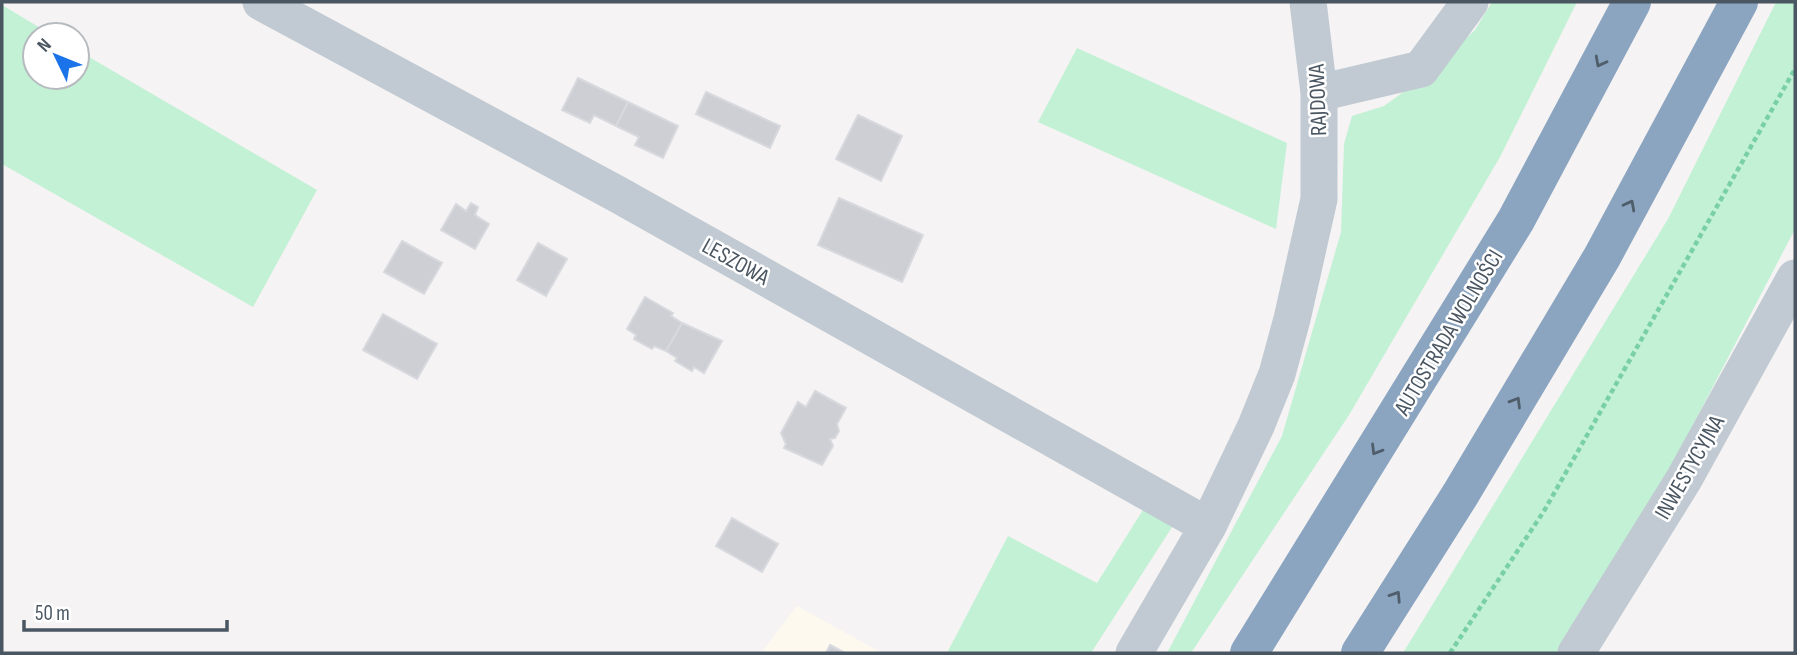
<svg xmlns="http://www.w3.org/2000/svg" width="1797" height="655" font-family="'Sofia Sans Condensed',sans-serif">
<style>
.commercial{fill:#fdf9ef}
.green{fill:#c3f1d5}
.building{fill:#cdcfd5;stroke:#d7d9de;stroke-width:2}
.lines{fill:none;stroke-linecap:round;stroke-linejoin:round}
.path{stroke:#7ad0a6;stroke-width:4.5;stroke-dasharray:5 3.5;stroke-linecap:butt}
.minor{stroke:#c1cad2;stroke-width:37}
.highway{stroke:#8ba5c1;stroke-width:38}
.oneway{stroke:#505e6b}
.labels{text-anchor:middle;stroke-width:5;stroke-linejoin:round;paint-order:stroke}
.street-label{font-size:23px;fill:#4a5661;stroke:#fff}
</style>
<rect width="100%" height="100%" fill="#f5f3f3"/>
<path class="commercial" d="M797,606l85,47h-121z"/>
<path class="green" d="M1492,2h85l-77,155 -151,258 -158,238h-24l115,-217 59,-204 3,-88 8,-28 32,-10 40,-29 51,-47z
M1776,2h19v227l-167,321 -66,103h-159l265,-434z
M2,5l50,30h-17v42h42v-27l240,140 -64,117 -251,-143z
M1077,48l210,95 -11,86 -238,-107z
M1148,502l28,19 -85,132h-144l61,-117 89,47z"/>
<path class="building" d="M578,78l50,24 -12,24 -22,-11 -4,8 -28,-13z
M706,92l74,34 -10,22 -74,-34z
M628,102l50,24 -15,32 -28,-13 4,-8 -23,-11z
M858,115l44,21 -21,45 -45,-22z
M839,198l84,37 -21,47 -84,-37z
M471,203l7,4 -3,8 14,9 -14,25 -34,-19 15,-26 10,7z
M402,241l40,22 -18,31 -40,-22z
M538,243l29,16 -21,37 -29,-16z
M645,297l28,16 -2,3 11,7 -16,28 -12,-5 -2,3 -18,-10 2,-4 -9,-6z
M383,314l54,30 -20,35 -54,-29z
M682,323l40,18 -18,32 -10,-6 -2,4 -17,-10 2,-3 -11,-7z
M815,391l31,17 -9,16 2,7 -4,7 -5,1 3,7 -11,19 -38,-17 2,-4 -5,-11 17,-31 8,5z
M732,518l46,26 -16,28 -46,-26z
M830,645l15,8h-19z"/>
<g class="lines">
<path class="path" d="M1450,653l94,-142 251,-442"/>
<path class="minor" d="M261,2l356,192 591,332
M1319,93l102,-24 49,-67
M1134,653l74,-127 48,-100 21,-52 15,-55 27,-120v-106l-11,-91
M1576,653l108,-174 111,-201"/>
<path class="highway" d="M1249,653l267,-433 116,-218
M1360,653l100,-158 142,-238 137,-255"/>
</g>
<defs><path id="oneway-chevron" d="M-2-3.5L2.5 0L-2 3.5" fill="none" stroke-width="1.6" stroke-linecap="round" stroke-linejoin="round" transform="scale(1.75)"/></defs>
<g class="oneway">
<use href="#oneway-chevron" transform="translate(1600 62) rotate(118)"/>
<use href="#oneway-chevron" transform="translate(1630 205) rotate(-62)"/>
<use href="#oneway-chevron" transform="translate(1516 402) rotate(-59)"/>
<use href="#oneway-chevron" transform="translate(1376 450) rotate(121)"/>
<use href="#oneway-chevron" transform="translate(1396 596) rotate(-57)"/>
</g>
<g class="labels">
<g class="street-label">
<text transform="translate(1317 100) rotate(-92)" y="8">RAJDOWA</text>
<text transform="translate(736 261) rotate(29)" y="8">LESZOWA</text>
<text transform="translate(1448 332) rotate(-59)" y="8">AUTOSTRADA WOLNOŚCI</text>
<text transform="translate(1689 467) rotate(-60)" y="8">INWESTYCYJNA</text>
</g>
</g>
<rect width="1797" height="655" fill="none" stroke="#4a5661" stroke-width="7"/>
<g transform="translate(56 56) rotate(313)"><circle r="33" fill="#ffffff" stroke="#b7bbc0" stroke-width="2"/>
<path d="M0-5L12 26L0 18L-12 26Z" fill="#1a73e8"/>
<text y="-10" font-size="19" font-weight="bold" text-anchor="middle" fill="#4a5661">N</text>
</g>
<path d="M24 620v10h203v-10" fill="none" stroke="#4a5661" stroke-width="3.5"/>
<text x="35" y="620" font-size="21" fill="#4a5661" stroke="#ffffff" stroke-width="5" paint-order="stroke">50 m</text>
</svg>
